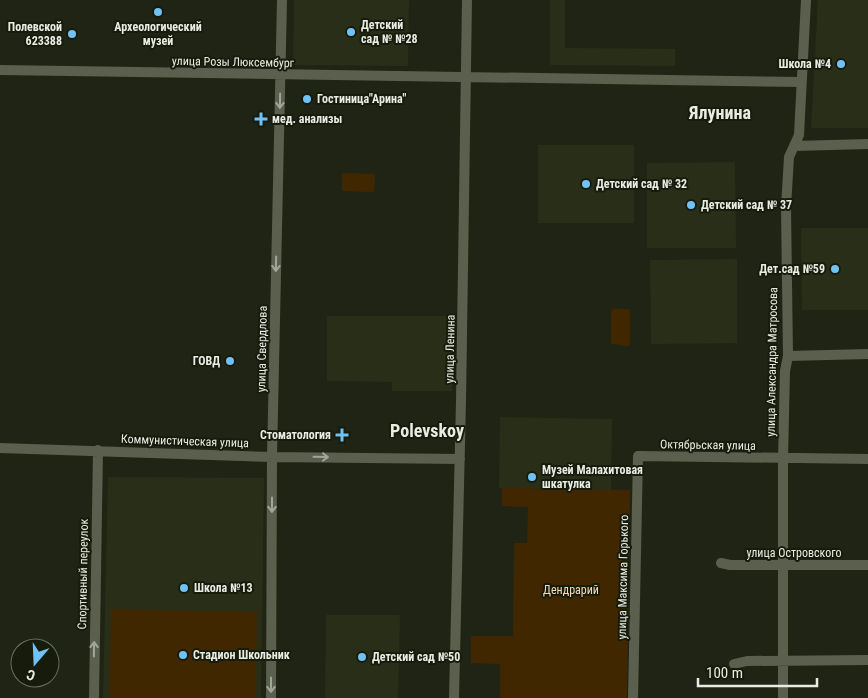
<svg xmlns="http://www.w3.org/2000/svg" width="868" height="698" font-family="'Roboto Condensed',sans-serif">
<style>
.built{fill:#292e19}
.green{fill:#412700}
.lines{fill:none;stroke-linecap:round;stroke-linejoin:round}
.minor{stroke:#5a5f4e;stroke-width:10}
.oneway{stroke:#a2a698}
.poi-dot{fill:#70c1f4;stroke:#171b0c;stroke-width:2}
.labels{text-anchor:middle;stroke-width:4;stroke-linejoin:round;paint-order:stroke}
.poi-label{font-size:12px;font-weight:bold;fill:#e9ece2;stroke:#171b0c;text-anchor:start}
.street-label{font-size:12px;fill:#e9ece2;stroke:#171b0c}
.park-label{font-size:12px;fill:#f7dbb9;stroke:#171b0c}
.district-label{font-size:18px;font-weight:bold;fill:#e9ece2;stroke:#171b0c}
</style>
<rect width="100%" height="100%" fill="#202415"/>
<path class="built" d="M294,0h115l-1,66 -115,-1z
M550,0h15v48l110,1v17l-125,-1z
M818,0h50v128h-57z
M538,145h96v78h-96z
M735,162l1,86h-89v-85z
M801,228h67v82h-66z
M737,259v84l-86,1 -1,-84z
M327,316h126l-1,75h-60v-9l-65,-1z
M500,417l112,2 -1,71 -112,-2z
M108,477l156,1 -3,220h-158z
M326,615h74l-2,83h-73z"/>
<path class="green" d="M342,173l33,1 -1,18 -32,-1z
M613,309h16l1,2v33l-2,2 -17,-2v-33z
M502,488l128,2 -3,208h-127v-34l-29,-1v-27h42l1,-93h13l1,-36 -26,-1z
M111,609l146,3 -1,86h-147z"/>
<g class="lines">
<path class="minor" d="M0,70l801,12
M794,146l74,-2
M788,356l80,-2
M0,448l272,9 188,2
M721,563l9,2h138
M734,664l13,-3 121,-1
M94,698l4,-248
M271,698l1,-241 10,-457
M454,698l7,-297 6,-401
M633,698l5,-242 230,3
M783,698v-239l2,-88 3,-15 -2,-149 3,-50 10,-22 7,-135"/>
</g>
<defs><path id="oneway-shaft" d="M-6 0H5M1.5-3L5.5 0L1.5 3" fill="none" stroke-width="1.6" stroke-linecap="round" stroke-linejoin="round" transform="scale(1.25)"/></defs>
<g class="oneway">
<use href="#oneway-shaft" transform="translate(280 101) rotate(91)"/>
<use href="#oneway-shaft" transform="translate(276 264) rotate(91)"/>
<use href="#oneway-shaft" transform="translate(321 457) rotate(1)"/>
<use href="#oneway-shaft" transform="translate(272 505) rotate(90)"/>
<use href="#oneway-shaft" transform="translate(94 649) rotate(-89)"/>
<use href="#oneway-shaft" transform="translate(271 685) rotate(90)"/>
</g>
<g class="poi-dot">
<circle cx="158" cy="12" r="5"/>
<circle cx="351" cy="32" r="5"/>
<circle cx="72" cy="34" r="5"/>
<circle cx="841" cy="64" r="5"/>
<circle cx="307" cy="99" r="5"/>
<path d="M258.5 111.5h5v5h5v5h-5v5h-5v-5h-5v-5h5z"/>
<circle cx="586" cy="184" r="5"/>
<circle cx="691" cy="205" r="5"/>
<circle cx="835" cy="269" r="5"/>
<circle cx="230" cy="361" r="5"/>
<path d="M339.5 427.5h5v5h5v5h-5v5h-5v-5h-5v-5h5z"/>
<circle cx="532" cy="477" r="5"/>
<circle cx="184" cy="588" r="5"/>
<circle cx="183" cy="655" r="5"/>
<circle cx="362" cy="657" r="5"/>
</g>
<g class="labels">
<g class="poi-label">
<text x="361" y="29">Детский<tspan x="361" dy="14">сад № №28</tspan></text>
<text x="62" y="31" text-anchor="end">Полевской<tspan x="62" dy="14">623388</tspan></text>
<text x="158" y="31" text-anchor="middle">Археологический<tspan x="158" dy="14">музей</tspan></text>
<text x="831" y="68" text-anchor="end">Школа №4</text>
<text x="317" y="103">Гостиница"Арина"</text>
<text x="272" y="123">мед. анализы</text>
<text x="596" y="188">Детский сад № 32</text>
<text x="701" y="209">Детский сад № 37</text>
<text x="825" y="273" text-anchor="end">Дет.сад №59</text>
<text x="220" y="365" text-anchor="end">ГОВД</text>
<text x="331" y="439" text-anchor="end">Стоматология</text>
<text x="542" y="474">Музей Малахитовая<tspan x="542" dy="14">шкатулка</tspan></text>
<text x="194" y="592">Школа №13</text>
<text x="193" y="659">Стадион Школьник</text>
<text x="372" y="661">Детский сад №50</text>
</g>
<g class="street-label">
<text transform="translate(233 62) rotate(1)" y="4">улица Розы Люксембург</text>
<text transform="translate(262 349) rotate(-89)" y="4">улица Свердлова</text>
<text transform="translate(450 349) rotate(-89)" y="4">улица Ленина</text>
<text transform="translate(772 362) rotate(-89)" y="4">улица Александра Матросова</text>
<text transform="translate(185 441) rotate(2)" y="4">Коммунистическая улица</text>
<text transform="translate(708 445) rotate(1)" y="4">Октябрьская улица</text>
<text x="794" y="557">улица Островского</text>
<text transform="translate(83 574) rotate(-89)" y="4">Спортивный переулок</text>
<text transform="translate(623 577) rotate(-89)" y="4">улица Максима Горького</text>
</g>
<g class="park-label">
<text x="571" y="594">Дендрарий</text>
</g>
<g class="district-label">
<text x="720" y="119">Ялунина</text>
<text x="427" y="437">Polevskoy</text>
</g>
</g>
<g transform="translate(35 663) rotate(199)"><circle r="24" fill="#171b0c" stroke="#6b6f62"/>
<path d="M0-4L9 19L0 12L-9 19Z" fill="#70c1f4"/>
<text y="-8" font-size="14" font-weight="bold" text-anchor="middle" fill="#e9ece2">С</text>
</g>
<path d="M698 678v8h119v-8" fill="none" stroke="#e9ece2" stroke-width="2.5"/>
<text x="706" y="678" font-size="15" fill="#e9ece2" stroke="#171b0c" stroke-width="4" paint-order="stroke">100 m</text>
</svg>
